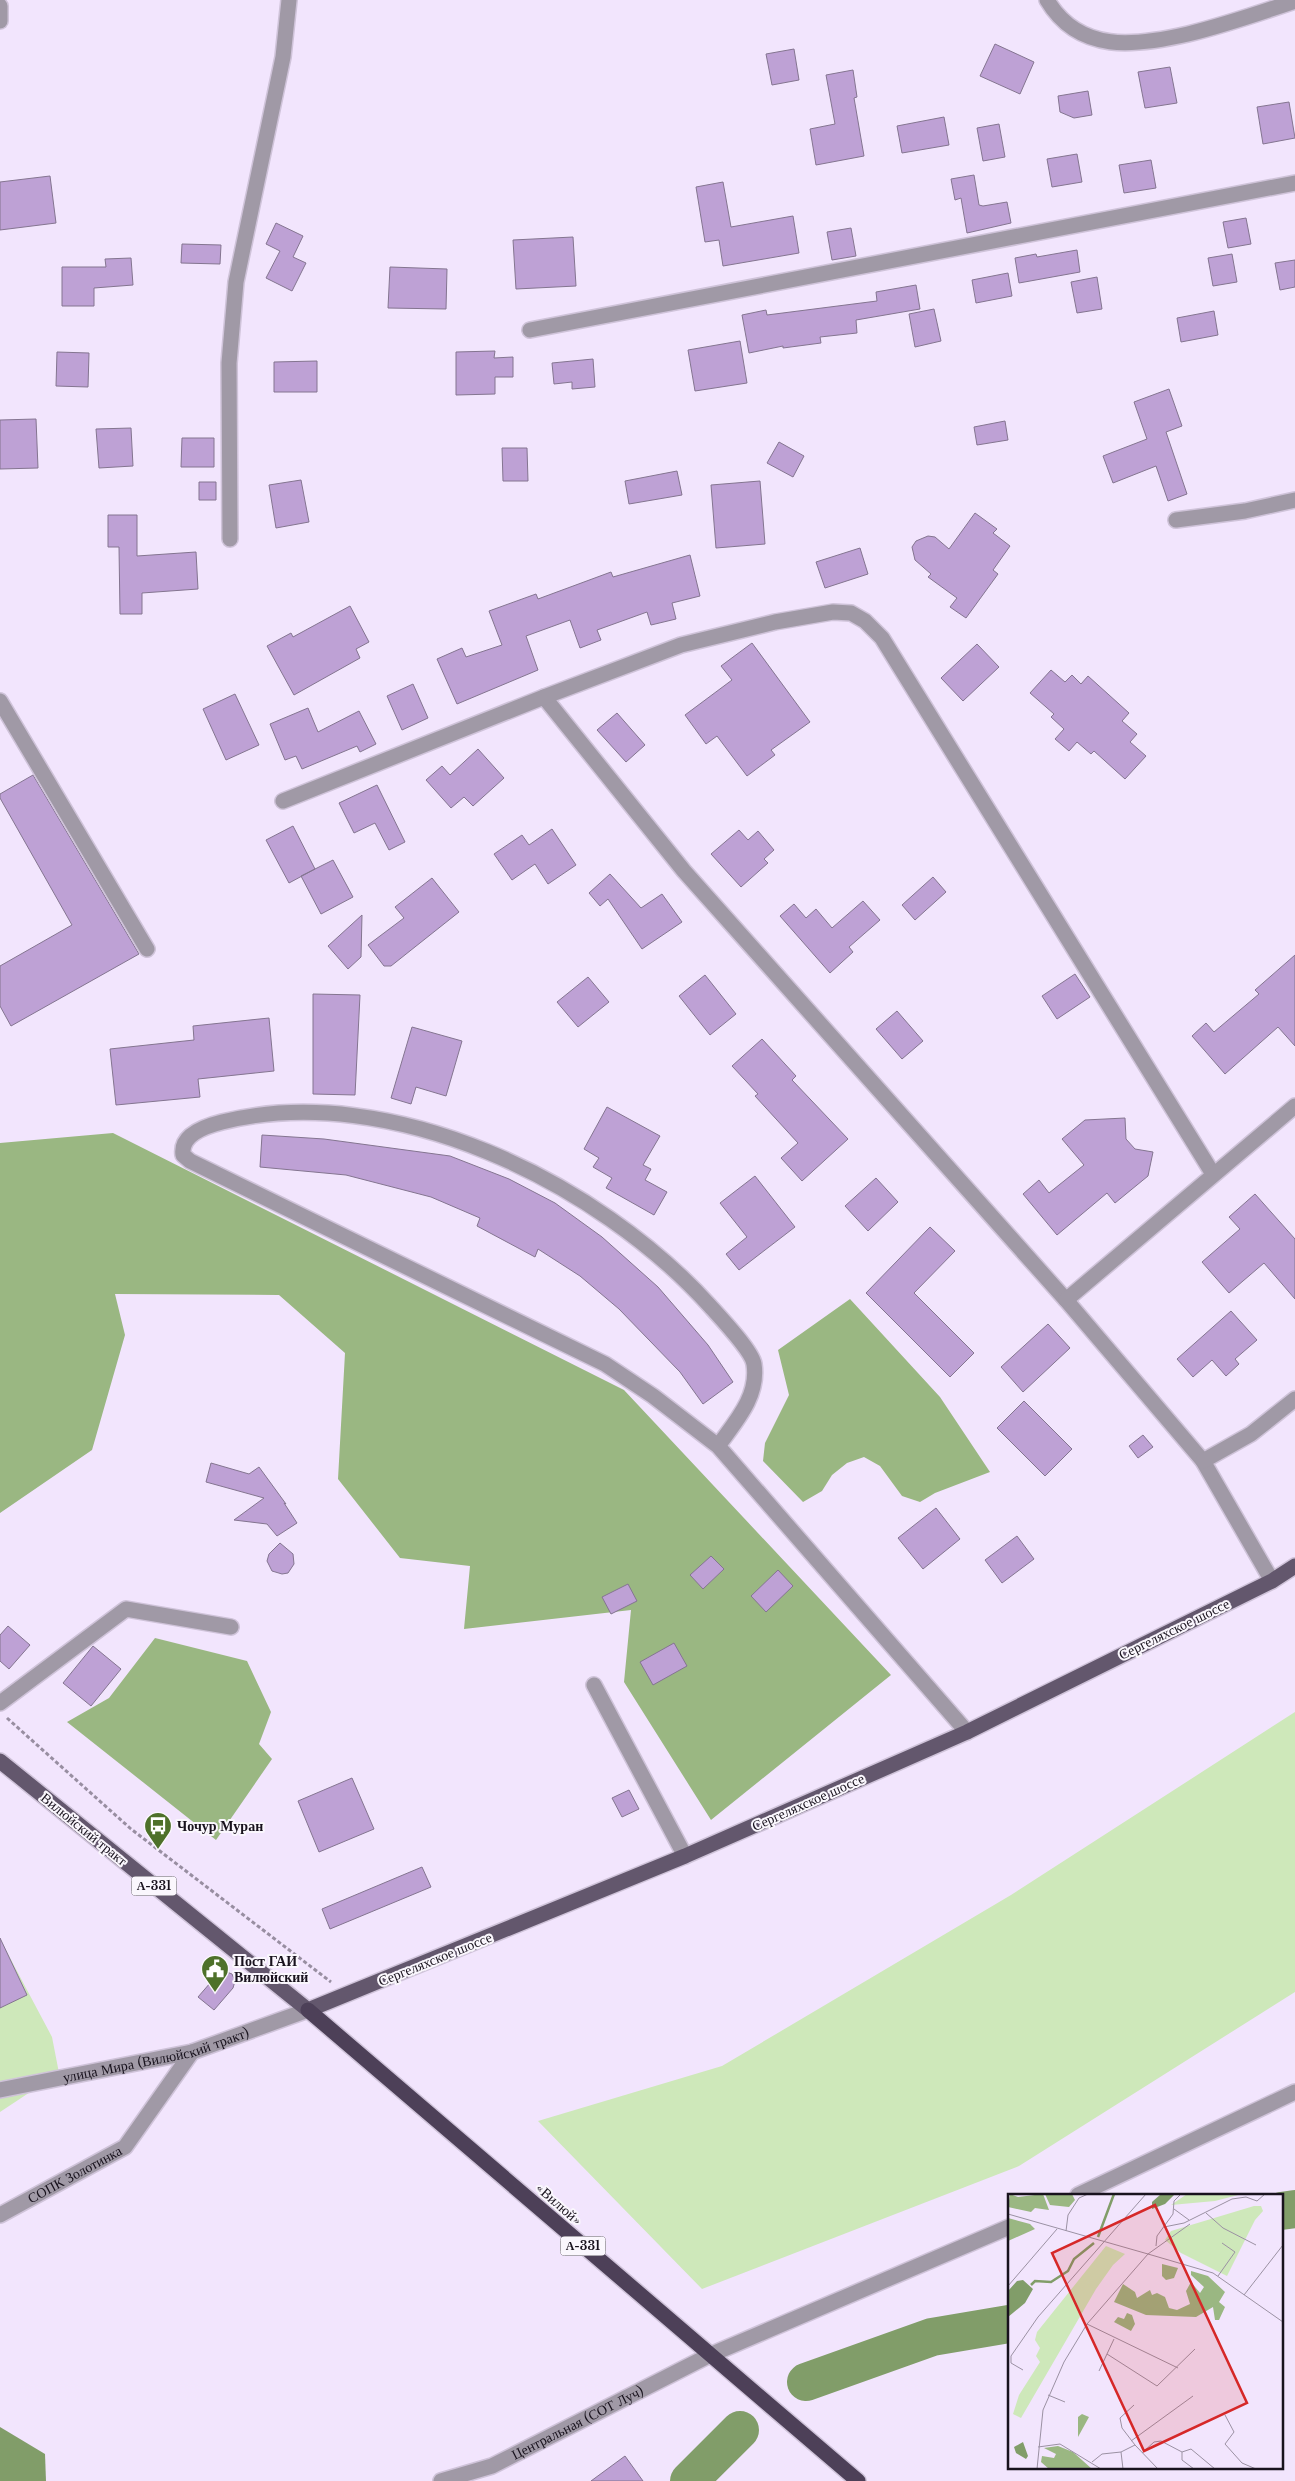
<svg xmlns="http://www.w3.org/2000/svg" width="1295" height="2481" font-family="'Libre Baskerville',serif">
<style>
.green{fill:#cee8ba}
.forest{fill:#9ab782}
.water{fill:#819d69}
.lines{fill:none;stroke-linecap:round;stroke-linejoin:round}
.river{stroke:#819d69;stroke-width:38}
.building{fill:#bea1d5;stroke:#847590}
.minor-casing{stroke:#cfc3d9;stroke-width:18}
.major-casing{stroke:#cfc3d9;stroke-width:18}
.highway-casing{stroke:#cfc3d9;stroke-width:18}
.path{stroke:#988ea1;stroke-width:3;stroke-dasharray:4 2.5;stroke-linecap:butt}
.minor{stroke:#a099a6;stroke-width:15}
.major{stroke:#63576d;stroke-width:15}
.highway{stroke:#4d4058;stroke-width:15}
.labels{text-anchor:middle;stroke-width:4;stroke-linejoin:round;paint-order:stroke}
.shield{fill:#faf7fd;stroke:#5c5760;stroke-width:1}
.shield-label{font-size:12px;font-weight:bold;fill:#18121d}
.street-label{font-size:14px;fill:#18121d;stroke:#faf7fd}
.poi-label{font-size:14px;font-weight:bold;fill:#18121d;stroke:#faf7fd;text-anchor:start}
.inset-river{fill:none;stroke:#819d69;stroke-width:2.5}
.inset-road{fill:none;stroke:#9b91a3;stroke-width:1}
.view{fill:#d62828;fill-opacity:0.15;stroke:#d62828;stroke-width:2.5}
.inset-edge{fill:none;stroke:#18121d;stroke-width:2.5}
</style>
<rect width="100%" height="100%" fill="#f2e5fd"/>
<path class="green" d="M1295,1712v280l-276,174 -317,123 -164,-168 184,-55 289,-171z
M0,1939l52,98 7,36 -59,39z"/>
<path class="forest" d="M113,1133l511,257 267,285 -180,145 -87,-138 7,-72 -167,19 6,-63 -70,-8 -62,-79 7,-126 -66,-58 -164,-1 10,41 -33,115 -92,63v-370z
M850,1299l90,98 50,75 -55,21 -15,9 -18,-6 -22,-30 -16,-9 -17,6 -15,12 -10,16 -19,11 -40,-41 2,-18 24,-48 -11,-45z
M155,1638l92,23 24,51 -12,32 13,15 -56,81 -149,-118 42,-24z"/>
<path class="water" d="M0,2427l45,27 1,27h-46z"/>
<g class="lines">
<path class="river" d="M1281,2211l14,-2
M806,2382l126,-45 77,-13
M689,2481l51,-51"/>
</g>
<path class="building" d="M995,44l39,18 -14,32 -40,-18z
M794,49l5,31 -27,5 -6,-31z
M1170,67l7,36 -32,5 -7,-36z
M853,70l4,27 -3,1 10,58 -48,9 -6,-36 25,-5 -9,-49z
M1088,91l4,24 -18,3 -14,-6 -2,-16z
M1289,102l6,36 -32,6 -6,-37z
M944,117l5,28 -47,8 -5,-27z
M999,124l6,33 -22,4 -6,-33z
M1077,154l5,28 -30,5 -5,-28z
M1151,160l5,28 -32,5 -5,-28z
M974,175l5,30 4,1 24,-4 4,21 -44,10 -6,-35 -6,2 -4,-21z
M50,176l6,47 -56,7v-48z
M723,182l8,45 62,-11 6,37 -76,13 -4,-26 -14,2 -9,-55z
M1246,218l5,26 -23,4 -5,-26z
M276,223l27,13 -10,21 13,6 -14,28 -26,-13 14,-27 -14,-7z
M851,228l5,28 -24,4 -5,-28z
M573,237l3,49 -60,3 -3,-49z
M182,244l39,1 -1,19 -39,-1z
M1077,250l3,22 -61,11 -4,-25 21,-4 1,3z
M1232,254l5,28 -24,4 -5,-28z
M131,258l2,27 -39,3v18h-32v-39h44l-1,-8z
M1295,260v27l-15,3 -5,-27z
M390,267l57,2 -1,40 -58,-1z
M1008,273l4,23 -36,7 -4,-23z
M1097,277l5,32 -25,4 -6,-31z
M916,285l4,24 -64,11 1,13 -37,4 1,6 -38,5v-2l-34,7 -7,-38 24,-5 1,5 110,-14 -1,-9z
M934,309l7,32 -26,6 -6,-33z
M1214,311l4,24 -37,7 -4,-24z
M740,341l7,42 -52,8 -7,-41z
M495,351l-1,7 19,-1v20h-18v17l-39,1v-43z
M57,352l32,1 -1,34 -32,-1z
M593,359l2,28 -23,2v-7l-18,2 -2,-21z
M317,361v31h-43v-30z
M1169,389l13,37 -16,6 21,62 -19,7 -12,-35 -43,17 -10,-27 44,-17 -13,-37z
M36,419l2,49 -38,1v-49z
M1005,421l3,19 -31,5 -3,-18z
M131,428l2,38 -34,2 -3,-39z
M182,438h32v29h-33z
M779,442l25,14 -11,21 -26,-14z
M502,448h25l1,33h-25z
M677,471l5,24 -53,9 -4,-23z
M301,480l8,42 -33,6 -7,-43z
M760,481l5,63 -49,4 -5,-63z
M199,482h17v18h-17z
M975,513l22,16 -4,4 17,13 -17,24 5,4 -32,44 -16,-11 7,-9 -29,-21 3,-3 -16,-14 -3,-13 4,-6 12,-5 7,1 14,12z
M108,515h29v41l59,-4 2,37 -56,4v21h-22l-1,-67h-11z
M860,548l8,26 -43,14 -9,-26z
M690,555l10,41 -28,7 4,16 -25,6 -4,-13 -50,18 4,10 -21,8 -10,-28 -44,16 12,34 -81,34 -20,-45 25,-11 4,9 36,-12 -13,-34 47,-17 2,5 73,-27 2,5z
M350,606l19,36 -13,7 4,9 -66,37 -27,-49 24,-13 2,4z
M752,643l58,79 -39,28 4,5 -28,21 -30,-40 -11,8 -21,-29 47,-35 -11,-14z
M977,644l22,23 -36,34 -22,-23z
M1051,670l14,12 7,-7 9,9 7,-8 41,37 -7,8 15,13 -7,8 16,14 -21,23 -31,-28 -3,3 -14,-12 -8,9 -14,-12 9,-10 -13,-12 3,-3 -24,-21z
M413,684l15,34 -26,12 -15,-34z
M235,694l24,51 -33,15 -23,-51z
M308,708l10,24 41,-21 17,33 -16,8 -3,-6 -55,23 -6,-13 -11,4 -15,-36z
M617,713l28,32 -19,17 -29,-32z
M478,749l26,29 -31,28 -9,-9 -13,11 -25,-28 16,-14 8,9z
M33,775l106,179 -128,72 -11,-20v-40l72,-41 -72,-127v-4z
M377,785l28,57 -16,8 -14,-27 -21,10 -15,-30z
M293,826l22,43 -26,14 -23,-43z
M552,829l24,36 -28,19 -13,-20 -23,16 -18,-26 28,-19 7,10z
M739,830l9,10 10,-9 16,19 -10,9 4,4 -27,24 -30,-33z
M333,860l20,37 -32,17 -20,-38z
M610,874l31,34 21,-14 20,28 -40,27 -34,-50 -8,7 -11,-13z
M933,877l13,15 -31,28 -13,-15z
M432,878l27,34 -68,54h-7l-16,-21 36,-27 -9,-11z
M863,901l17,19 -31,27 4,5 -23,21 -50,-57 14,-12 12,14 10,-9 16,19z
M362,915l-1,42 -13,12 -20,-23z
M1295,955v91l-17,-19 -53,47 -33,-38 14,-13 8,9 45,-38 -4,-4z
M1075,974l15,23 -33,22 -15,-23z
M705,975l31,39 -26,21 -31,-39z
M588,977l21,25 -31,25 -21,-25z
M313,994l47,1 -5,100 -42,-1z
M897,1011l26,30 -21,18 -26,-30z
M269,1018l5,53 -76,8 2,18 -84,8 -6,-56 84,-9 -1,-14z
M412,1027l50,14 -16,55 -30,-9 -5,17 -20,-6z
M762,1039l34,37 -4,4 56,59 -46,42 -21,-23 17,-15 -43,-47 3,-2 -26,-28z
M607,1107l53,29 -17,29 8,4 -6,11 22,12 -13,23 -48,-27 6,-10 -19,-11 6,-9 -15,-9z
M1125,1118l1,21 9,10 18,3 -5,24 -33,27 -8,-10 -50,42 -34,-41 16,-14 10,13 35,-28 -22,-26 23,-19z
M262,1135l62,4 126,17 59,23 46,24 47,34 56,50 50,58 25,37 -30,22 -23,-32 -61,-63 -39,-33 -42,-27 -3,8 -58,-31 3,-8 -49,-21 -85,-22 -86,-8z
M755,1176l40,51 -56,43 -13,-16 21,-17 -27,-34z
M876,1178l22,24 -30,29 -23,-25z
M1255,1194l40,45v60l-31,-36 -35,30 -27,-31 38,-33 -11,-12z
M930,1227l25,24 -41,42 60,60 -24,24 -84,-84z
M1231,1311l26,29 -22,19 4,5 -13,12 -14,-16 -19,17 -16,-18z
M1048,1324l22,24 -47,44 -22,-25z
M1024,1401l48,48 -27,27 -48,-48z
M1143,1435l10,12 -15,11 -9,-12z
M211,1463l38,11 10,-7 27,37 -2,-1 13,20 -20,13 -10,-12 -33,-4 30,-22 -58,-16z
M936,1508l24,31 -37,30 -25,-31z
M1017,1536l17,23 -32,24 -17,-23z
M280,1543l13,11 1,10 -6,9 -6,1 -10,-3 -5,-10 2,-7z
M711,1556l13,13 -21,20 -13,-14z
M778,1570l15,16 -27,26 -15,-16z
M628,1584l9,17 -26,13 -9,-17z
M8,1626l22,19 -21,24 -9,-8v-26z
M674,1643l13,23 -34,19 -13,-23z
M93,1646l28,23 -30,37 -28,-23z
M352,1778l22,51 -55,23 -21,-51z
M629,1790l10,19 -17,8 -10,-19z
M422,1867l9,20 -101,42 -8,-20z
M0,1938l27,57 -27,13z
M224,1971l8,3 3,7 -2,7 -19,22 -16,-13 19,-22z
M625,2456l18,25h-52z"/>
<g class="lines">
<defs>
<g id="minor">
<path d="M1047,0c32,54 89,46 141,34 37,-9 72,-21 107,-33"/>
<path d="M0,6v15"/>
<path d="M530,330l765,-147"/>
<path d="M1176,520l69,-9 50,-11"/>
<path d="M230,539l-1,-176 7,-81 47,-225 6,-57"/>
<path d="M544,697l140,174 382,429 137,161 69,120"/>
<path d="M0,701l147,248"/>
<path d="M283,801l261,-104 137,-52 94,-23 58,-10 18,1 14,8 17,17 331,536"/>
<path d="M1066,1300l229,-194"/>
<path d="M718,1446c18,-25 41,-50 36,-82 -2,-13 -34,-47 -44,-58 -112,-124 -319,-226 -488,-184 -16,4 -42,13 -39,33l7,6 415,203 48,32 65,50 249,286"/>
<path d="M1203,1461l48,-27 44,-35"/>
<path d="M594,1685l91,171"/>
<path d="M0,1703l126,-94 105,18"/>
<path id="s1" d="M0,2090l192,-38 116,-42"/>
<path d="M1078,2195l217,-103"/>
<path id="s2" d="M0,2215l125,-68 67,-95"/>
<path id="s3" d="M441,2481l51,-15 218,-111 299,-128"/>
</g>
<path id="major" d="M0,1761l308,249 377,-154 282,-124 305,-151 23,-15"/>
<path id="highway" d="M308,2010l550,471"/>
</defs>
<use href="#minor" class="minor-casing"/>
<use href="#major" class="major-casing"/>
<use href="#highway" class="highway-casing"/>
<path class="path" d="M7,1718l124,111 200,153"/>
<use href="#minor" class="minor"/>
<use href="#major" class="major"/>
<use href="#highway" class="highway"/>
</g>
<defs>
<symbol id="bus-pin" viewBox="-11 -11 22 30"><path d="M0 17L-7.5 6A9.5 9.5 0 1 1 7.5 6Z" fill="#4e712a" stroke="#faf7fd"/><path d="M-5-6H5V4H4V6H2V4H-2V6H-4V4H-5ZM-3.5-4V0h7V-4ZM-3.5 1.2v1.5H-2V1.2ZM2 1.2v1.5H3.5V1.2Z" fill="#fff"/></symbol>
<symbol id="civic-pin" viewBox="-11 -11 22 30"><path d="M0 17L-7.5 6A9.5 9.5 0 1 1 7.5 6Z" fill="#4e712a" stroke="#faf7fd"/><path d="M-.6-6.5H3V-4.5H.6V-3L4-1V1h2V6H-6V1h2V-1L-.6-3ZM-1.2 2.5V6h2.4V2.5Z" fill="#fff"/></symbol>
</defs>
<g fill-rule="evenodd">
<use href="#bus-pin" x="142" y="1810" width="32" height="43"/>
<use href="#civic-pin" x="199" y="1953" width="32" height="43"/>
</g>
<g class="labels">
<g class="shield">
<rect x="131.5" y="1876.5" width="45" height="19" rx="4"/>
<rect x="560.5" y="2236.5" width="45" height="19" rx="4"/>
</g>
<g class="shield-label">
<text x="154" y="1890">А-331</text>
<text x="583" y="2250">А-331</text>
</g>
<g class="street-label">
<text transform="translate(1174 1629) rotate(-26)" y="5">Сергеляхское шоссе</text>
<text transform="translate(808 1802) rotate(-24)" y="5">Сергеляхское шоссе</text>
<text transform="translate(84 1829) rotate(39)" y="5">Вилюйский тракт</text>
<text transform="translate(435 1959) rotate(-22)" y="5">Сергеляхское шоссе</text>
<text dy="5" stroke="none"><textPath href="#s1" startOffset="160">улица Мира (Вилюйский тракт)</textPath></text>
<text dy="5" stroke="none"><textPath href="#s2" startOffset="85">СОПК Золотинка</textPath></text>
<text transform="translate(559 2204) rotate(41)" y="5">«Вилюй»</text>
<text dy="5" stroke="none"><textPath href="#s3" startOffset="149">Центральная (СОТ Луч)</textPath></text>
</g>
<g class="poi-label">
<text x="177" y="1831">Чочур Муран</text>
<text x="234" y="1966">Пост ГАИ<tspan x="234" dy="16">Вилюйский</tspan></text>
</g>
</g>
<g transform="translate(1008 2194)">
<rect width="275" height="275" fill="#f2e5fd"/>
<path d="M179,0h55l-27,7 -44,4zM246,12h7l2,5 -8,9 -28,56 -46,-23 -16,-13 6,-9zM98,52l19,8 -12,11 -17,24 -75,129 -8,-4 6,-19 21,-33 -4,-6 4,-8 -5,-8 2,-8z" fill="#cee8ba"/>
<path d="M2,0l8,3 25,-3 6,16 -14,-2 -4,4 -23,-5zM37,0h27l3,6 -6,7 -19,-2zM0,24l22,6 5,5 -27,12zM154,70l16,4 -4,10 -8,2 -4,-4zM183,77l17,5 17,16 -6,10 6,5 -6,13h-4l-2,-13 -17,10 -50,-2 -32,-13 9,-18 12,8 2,6 13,-8 2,5 5,-2 8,4 4,11 8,2 13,-6 -4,-13 5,-9 9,11 4,-6 -13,-12zM119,119l5,2 3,9 -4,7 -17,-9 4,-5 6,2zM74,220l7,3 -11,20v-20zM50,252l15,6 19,17h-43l-8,-7 1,-6 12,2 2,-4 -12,-6z" fill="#9ab782"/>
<path d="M153,0h14l-10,10 -13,5v-7zM15,86l10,9 -8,14 -17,14v-26l9,-10zM15,248l5,14 -2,3 -10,-6 -2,-6z" fill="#819d69"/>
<path class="inset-river" d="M90,43l16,-43M23,91l4,-4 16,1 17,-11 6,-12 20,-16"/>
<path class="inset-road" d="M166,15l15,11M198,19l17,15 33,17M0,20l140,40M156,33l20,-4 48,-24 14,-2 11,4 8,-7M58,37l2,-16 11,-17 9,-4M148,52l1,-10 16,-22 1,-13 7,-7M140,60l42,-30M210,82l17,-24 -13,-9M0,92l49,-57M236,101l39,-50M79,130l91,44M99,160l50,32 38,-37M15,176l-12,-7v-7l27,-39 108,-123M91,177l15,-32M40,201l17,7M217,221l9,17 -9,12 17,19 14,6M123,247l62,-45M127,251l23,24M30,253l22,-3 41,25M174,258l9,-3 24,20M134,259l12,-11 7,-1 21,11v8l12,9M84,268l10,-8 19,-2M29,275l6,-59 21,-48 23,-38 61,-70 65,19 70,49M115,275l-2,-17 14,-7 -13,-17 -2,-10 14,-13"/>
<path class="view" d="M147,11l92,198 -103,48 -92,-198z"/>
<rect width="275" height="275" class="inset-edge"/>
</g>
</svg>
